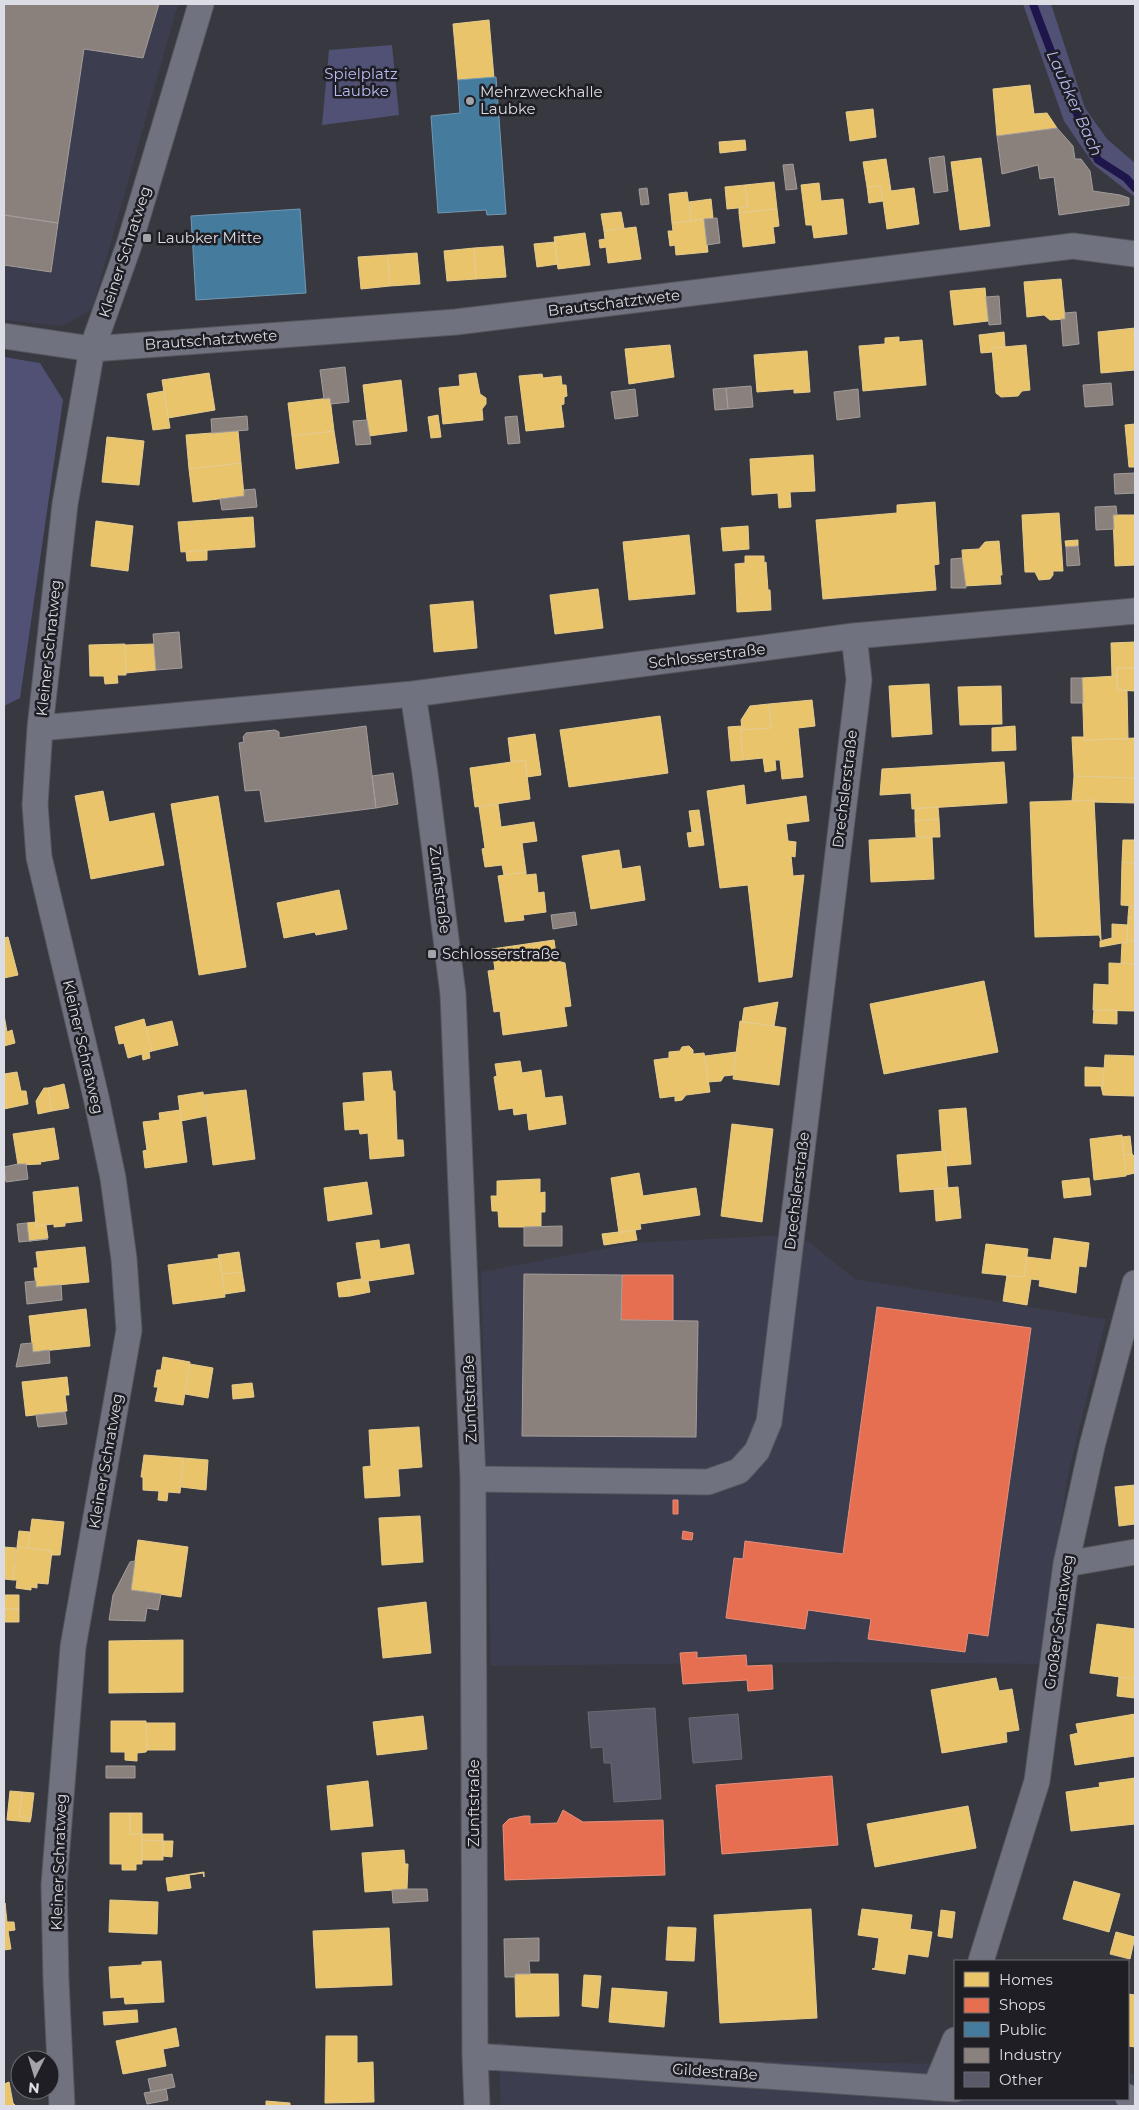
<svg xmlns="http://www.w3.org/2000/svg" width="1139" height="2110" font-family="Montserrat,sans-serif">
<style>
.built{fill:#3c3d4e}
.green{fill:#505174}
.homes{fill:#e9c46a;stroke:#e5cb8f}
.shops{fill:#e76f51;stroke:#e3907d}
.public{fill:#457b9d;stroke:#7298b2}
.industry{fill:#8a817c;stroke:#a29c9b}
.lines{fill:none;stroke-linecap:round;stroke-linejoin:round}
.stream{stroke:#1e164b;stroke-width:8}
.building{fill:#595969;stroke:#696a70}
.street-casing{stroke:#56575d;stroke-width:27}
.street{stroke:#717280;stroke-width:25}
.poi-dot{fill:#a2a3ab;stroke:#1e1e24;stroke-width:2}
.labels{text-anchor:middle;stroke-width:5;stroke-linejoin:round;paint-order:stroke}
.park-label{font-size:15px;fill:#b9bcf3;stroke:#1e1e24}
.poi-label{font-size:15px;fill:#dbdce4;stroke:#1e1e24;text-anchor:start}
.street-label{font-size:15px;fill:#dbdce4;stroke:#1e1e24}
.water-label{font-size:16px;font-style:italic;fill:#b8bbf2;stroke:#1e1e24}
</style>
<rect width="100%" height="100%" fill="#383940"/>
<path class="built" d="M4,4h174l-86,305 -29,17 -59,-6z
M770,1236l39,6 46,37 251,40 -39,160 -26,185 -207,-2 -343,4 -10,-394 152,-29z
M498,2041l19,8 189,11 249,4v35h173v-25l7,-1v33h-634z"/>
<path class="green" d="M1023,4h28l34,104 22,31 28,24v34l-41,-32 -30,-44z
M392,45l7,70 -77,10 7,-75z
M4,357l36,6 23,37 -43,298 -16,8z"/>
<path class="homes" d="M489,20l5,58 -36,2 -5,-56z
M1030,85l4,29 13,-1 10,15 -60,8 -4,-47z
M873,109l3,28 -26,4 -4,-29z
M745,140l1,10 -26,3 -1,-11z
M981,158l9,68 -30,4 -9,-68z
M886,159l5,32 23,-3 5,36 -32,5 -6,-43 -14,1 -4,-25z
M774,182l3,27 -38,4v-5l9,-1 -3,-22z
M819,183l2,18 22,-2 4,35 -33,4 -2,-13h-6l-5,-40z
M745,185l3,22 -21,2 -2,-22z
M881,186l2,15 -14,2 -2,-16z
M687,192l4,29 -19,2 -3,-29z
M711,199l2,19 -22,3 -2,-19z
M777,209l2,17 -6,1 2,16 -32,4 -4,-34z
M621,212l3,16 -20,3 -3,-17z
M704,219l4,33 -32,3 -1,-10 -5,1 -2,-15h5l-1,-8z
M636,227l5,32 -33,4 -2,-16 -6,1 -1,-8 6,-1 -1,-8z
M585,233l5,32 -32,4 -4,-32z
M555,242l3,22 -21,3 -3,-23z
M503,246l3,31 -30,2 -2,-31z
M474,248l2,31 -29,2 -3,-30z
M417,253l3,31 -30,2 -2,-31z
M388,255l2,31 -29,3 -3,-32z
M1061,279l4,40 -15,1 -6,-5 -17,2 -3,-35z
M985,288l3,33 -34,4 -4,-34z
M1135,328v42l-34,3 -3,-41z
M1004,332l1,15 -13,1v4l-11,1 -2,-18z
M899,337v5l23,-2 4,45 -63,6 -4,-45 26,-2v-6z
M670,345l4,32 -45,7 -4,-35z
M1026,345l4,45 -8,1 -4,5 -17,1 -5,-4 -4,-45z
M807,351l3,41 -16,1v-4l-37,3 -3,-37z
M209,373l6,37 -47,8 -6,-38z
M476,373l4,21 6,4v6l-4,5 1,11 -40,4 -4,-36 21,-2 -1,-11z
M542,374l1,4 18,-2 1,9h4l1,11 -3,1v7l-3,1 3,22 -38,4 -7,-55z
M401,380l6,51 -38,5 -6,-51z
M164,391l6,37 -17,2 -6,-36z
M330,398l4,33 -42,5 -4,-33z
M438,415l3,22 -10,1 -3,-21z
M1135,424v43h-6l-4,-42z
M238,431l3,32 -52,6 -3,-34z
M334,431l5,32 -43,6 -4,-33z
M107,437l37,4 -5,44 -37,-3z
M813,455l2,36 -25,1 1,15 -12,1 -1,-15 -26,2 -2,-36z
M241,463l3,33 -51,6 -4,-33z
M935,502l4,62 -5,1 2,25 -113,9 -7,-79 81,-7v-8z
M1059,513l4,58h-10v4l-3,4 -11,1 -4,-8h-10l-3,-57z
M1113,515h22v50l-20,1z
M253,517l2,30 -74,5 -3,-30z
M96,521l37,5 -5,45 -37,-5z
M748,526l1,23 -26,2 -2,-23z
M689,535l6,59 -66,6 -6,-58z
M1078,540v6l-12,1 -1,-6z
M999,541l3,34h-2l1,9 -37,2 -2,-36 17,-1 6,-7z
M207,550v10l-20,1 -1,-9z
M745,556h19v7l2,-1 2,28h2l1,20 -34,2 -2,-48 10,-1z
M598,589l5,39 -48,6 -5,-39z
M473,601l4,47 -43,4 -4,-47z
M1135,642v26h-18v8h-5l-1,-33z
M125,644l1,31h-9l1,8 -13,1 -1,-8h-14l-1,-31z
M154,644l2,26 -30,3 -1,-28z
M1117,668h18v23l-18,-1z
M1117,676v14h10l1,49 -44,1 -2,-62z
M929,684l3,50 -40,3 -3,-51z
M1001,686l1,38 -42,1 -2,-38z
M812,700l3,26 -17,2 5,49 -21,2 -2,-19h-5l1,10 -11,2 -2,-14 -20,2 -3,-30 31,-2 -2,-24z
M769,704l2,24 -29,2 -1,-10 9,-14z
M660,716l8,57 -99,14 -9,-57z
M742,726v4h-2l3,30 -12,1 -3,-34z
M1015,726l1,24 -24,1v-23z
M535,734l6,41 -14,2 -2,-17 -14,2 -3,-24z
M1072,737h12v3l51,-2v40l-61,-2z
M525,760l5,39 -55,8 -5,-39z
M1004,762l3,41 -95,6 -1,-16 -31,2 2,-26z
M1074,776l61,2v25l-41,-1v-2l-22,1z
M744,785l2,20 60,-9 3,25 -23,3 2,17 8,1 -1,15 -4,-1 2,20 11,-1 -12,102 -33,5 -11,-97 -28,3 -13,-97z
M103,791l6,31 45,-9 10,52 -73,14 -16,-83z
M218,796l28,171 -47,8 -28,-171z
M1094,800l7,140 -2,-5 -64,2 -5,-135z
M498,804l3,23 33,-5 3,19 -15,2 4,29 -22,3 -2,-10 -17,2 -3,-18 3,-1 -6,-41z
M938,807l1,12 -24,2v-13z
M699,810l3,21 -10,1 -3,-21z
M939,819l1,18h-24l-1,-16z
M702,831l2,14 -15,2 -2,-14z
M932,837l2,42 -63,3 -2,-42z
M1123,840h12v23l-13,-1z
M619,850l3,19 18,-3 5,34 -54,9 -9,-53z
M1122,862l13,1v43l-14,-1z
M526,872v3l10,-1 2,19 6,-1 2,20 -23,3 1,5 -19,2 -7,-46z
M339,890l8,39 -31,6 -1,-3 -31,6 -7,-35z
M1129,906h6v12l-7,-1z
M1128,917l7,1v22l-8,2z
M1112,924l16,1 -1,17 -27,5v-6l12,-3z
M8,937l10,38 -14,3v-40z
M554,940l3,21 8,2 6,43 -7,1 3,19 -64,9 -3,-24 -6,1 -6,-41 7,-1 -3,-21z
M1135,940v24l-14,-1 1,-20z
M1109,963l26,1v47l-42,-1 1,-26 15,1z
M984,981l14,71 -114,22 -14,-70z
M778,1002l-4,24 -32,-4 2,-14z
M1094,1010h23v14l-24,-1z
M4,1015l3,17 5,-2 3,13 -11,3z
M144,1019l8,32 -3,1 1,6 -7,2 -1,-6 -14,4 -4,-15 -5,1 -4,-17z
M172,1021l6,24 -26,6 -6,-24z
M740,1021l46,7 -7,57 -46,-6z
M689,1046l4,4v4l11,-1 6,39 -24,3 -4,5 -7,1v-5l-15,2 -6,-38 15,-2v-6l11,-1 2,-4z
M736,1052l-3,23 -9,1 -3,5 -13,1 -3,-26z
M1105,1055l30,1v40l-32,-1 -2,-9h2z
M520,1061l2,12 19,-3 4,28 17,-2 4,28 -37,6 -2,-17 -13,2 -1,-7 -14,2 -5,-33 3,-1 -2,-12z
M1085,1067l19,1 -1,18h-18z
M391,1071l2,20h2l2,49h6l1,16 -34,3 -2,-26 -8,1 -1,-5 -14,1 -2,-27 22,-2 -2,-28z
M17,1072l4,19h5l2,13 -24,5v-35z
M64,1084l5,24 -17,3 -4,-23z
M44,1088h4l4,23 -14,3 -2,-13z
M246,1090l9,69 -42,6 -9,-70z
M203,1092l3,24 -25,5 -3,-25z
M966,1108l5,56 -25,2 -1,-15h-3l-3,-41z
M180,1110l7,52 -42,6 -2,-17 4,-1 -4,-28 17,-2 -1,-7z
M732,1124l41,5 -11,93 -41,-6z
M54,1128l5,31 -19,3 1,2 -23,1 -5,-31z
M1122,1135l4,41 -32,4 -4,-41z
M1130,1136l2,18 -8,1 -2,-18z
M945,1151l3,37 -48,4 -3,-37z
M1132,1154l3,3v16l-9,2 -2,-20z
M639,1173l4,23 53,-8 4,27 -60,9 1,5 -22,4 -8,-55z
M1089,1178l2,17 -27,3 -2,-17z
M540,1179v14l5,-1v20h-4v15h-42l-1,-16h-6l-1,-15h6v-15z
M367,1182l5,32 -44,7 -4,-33z
M78,1187l4,34 -17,2v3l-11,1v-3l-18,2 -3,-34z
M958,1187l3,31 -25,3 -2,-32z
M36,1222v4l10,-1 2,13 -19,3 -2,-18z
M635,1230l2,10 -33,5 -2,-11z
M1054,1238l35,5 -3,24 -7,-1 -3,27 -37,-7 1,-6 -9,-1 -4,26 -24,-4 4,-26 17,2 3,-20 24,3z
M379,1240l1,9 29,-5 5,30 -52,8 -6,-39z
M986,1244l42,5 -4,28 -42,-4z
M85,1247l4,35 -53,5 -2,-19h4l-2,-16z
M239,1252l3,20 -20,2 -4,-19z
M220,1258l5,39 -52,7 -5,-39z
M242,1272l3,19 -20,3 -3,-20z
M361,1279l1,3 6,-1 2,11 -20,4 -3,-15z
M347,1281l3,15 -11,1 -2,-14z
M86,1309l4,37 -57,6 -4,-36z
M163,1357l27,5 -7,43 -28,-4 3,-14h-4l3,-17h4z
M190,1364l23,4 -5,30 -23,-4z
M67,1377l2,18h-4l2,16 -41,5 -4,-34z
M252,1383l2,14 -21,2 -1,-14z
M419,1427l3,40 -24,2 2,27 -35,2 -2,-31 8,-1 -2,-36z
M144,1455l39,3 -3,35 -12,-1 -1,9 -9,-1 1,-9 -16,-1v-13h-2z
M183,1458l25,2 -2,30 -25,-3z
M1135,1485v39l-16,2 -4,-39z
M420,1516l3,46 -41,3 -3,-47z
M32,1519l32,3 -4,33h-9l1,-4 -24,-3z
M19,1531l11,1 -2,16 -11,-1z
M138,1540l50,7 -7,50 -50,-7z
M4,1547l12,1 -3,32 -9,-1z
M17,1547l35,4 -4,33 -11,-1v5l-6,-1v3l-15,-2 1,-8h-4z
M4,1595h15v14h-15z
M426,1602l5,51 -48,5 -5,-50z
M4,1609h15v13h-15z
M1097,1624l38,5v50l-45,-6z
M183,1640v52l-74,1v-52z
M1119,1677l16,2v19l-18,-2z
M996,1678l3,13 13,-2 7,41 -13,2 1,10 -65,11 -11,-63z
M1135,1714v42l-60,9 -5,-30 8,-2 -2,-9z
M423,1716l4,33 -50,6 -4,-33z
M111,1721h35l1,29 -1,2 -9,1v8l-12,-1v-8h-14z
M146,1723h29v27h-28z
M1135,1778v46l-64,7 -5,-39 34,-5 -1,-4z
M368,1781l5,45 -42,4 -4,-44z
M10,1791l12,1 -3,25 12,1 -1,4 -23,-2z
M22,1792l12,1 -3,25 -12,-1z
M968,1806l8,42 -101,19 -8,-43z
M110,1813h20v21h12v30h-6v6h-14v-6h-12z
M130,1813h12v21h-12z
M142,1834h21v7l-21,-1z
M142,1840l21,1v19h-21z
M163,1841h10l-1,16 -9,-1z
M404,1850l1,14h3l-1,25 -42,3 -3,-39z
M204,1872v5l-1,-4 -14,2 2,13 -23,3 -2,-13z
M1074,1881l46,13 -11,38 -46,-13z
M110,1900l48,2 -1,32 -48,-2z
M5,1903l2,19h7l1,8 -7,1 3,18 -7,1z
M811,1909l6,109 -97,5 -6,-108z
M862,1909l50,6 -2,14 22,3 -4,25 -20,-3 -3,20 -33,-5 3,-1 4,-30 -21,-3z
M941,1910l14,2 -3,26 -14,-2z
M668,1927l28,1 -2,33 -28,-1z
M389,1928l3,57 -76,3 -3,-57z
M1116,1932l19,5 -5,22 -20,-5z
M161,1961l3,41 -39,2 -1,-7 -13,1 -2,-31 33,-2v-3z
M515,1974h43l1,42 -43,1z
M584,1975l17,1 -3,32 -16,-2z
M612,1988l55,4 -3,35 -55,-5z
M1128,1994l7,1v52l-7,-1z
M137,2010l1,12 -34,3 -1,-13z
M176,2028l3,18 -16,3 3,17 -43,8 -7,-33z
M326,2036h31v27l16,-1 1,40 -49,1z
M9,2082l4,21 3,3h-12v-22z
M266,2101l24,2v3h-24z"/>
<path class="shops" d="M622,1275h51v46l-52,-1z
M877,1307l154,21 -43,308 -20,-3 -3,19 -97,-13 3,-20 -63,-9 -3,19 -79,-11 8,-60 9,1 2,-18 98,13z
M673,1500h5v14h-5z
M683,1531l10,2 -1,7 -10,-1z
M697,1652v6l49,-3 1,11 25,-1 1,24 -25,2 -1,-11 -64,4 -3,-31z
M832,1776l6,69 -116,9 -6,-69z
M563,1810l20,12 80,-2 2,55 -160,5 -2,-55 6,-6 15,-3h6v8l27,-1z"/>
<path class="public" d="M496,77l10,137 -19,1 -1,-5 -48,3 -7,-97 29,-3 -2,-33z
M300,209l6,84 -110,7 -5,-84z"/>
<path class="industry" d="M4,4h155l-16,54 -59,-9 -26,174 -54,-8z
M1057,128l16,18 2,13h6l9,12 3,20 27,4 9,3v7l-70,10 -5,-38 -14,2 -2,-14 -36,9 -5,-38z
M944,156l4,35 -14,2 -5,-35z
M793,164l4,25 -11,1 -3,-25z
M647,188l2,16 -8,1 -2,-16z
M4,215l54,8 -7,49 -47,-7z
M717,218l3,25 -13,2 -3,-26z
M999,296l2,28 -12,1 -3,-28z
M1076,312l3,32 -16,2 -2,-27h4v-6z
M345,367l4,35 -18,2 -1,-6 -6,1 -4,-29z
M1111,383l2,22 -28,2 -2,-22z
M751,386l2,21 -25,2 -2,-21z
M726,388l2,21 -13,1 -2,-21z
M635,389l3,27 -23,3 -4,-27z
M858,389l2,28 -23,3 -3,-28z
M247,416l1,14 -36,3 -1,-14z
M517,416l3,27 -12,1 -3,-27z
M367,420l4,24 -15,1 -3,-24z
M1135,473v20l-20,1 -1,-20z
M255,489l2,18 -35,3 -2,-11 24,-3v-6z
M1116,506l1,9h-4l1,14 -18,1 -1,-23z
M1078,546l2,19 -13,1 -1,-19z
M962,558l4,30h-15v-29z
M179,632l3,36 -26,2 -3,-36z
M1071,678h11l1,25h-12z
M366,726l10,82 -111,14 -5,-32 -15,1 -6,-48 5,-1 -1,-5 3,-4 29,-3 4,2v6z
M393,773l5,31 -22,4 -4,-32z
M575,912l2,13 -24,4 -2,-14z
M18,1164h8l2,15 -22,3 -2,-15z
M27,1223l2,18 19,-2 -29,3 -2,-18z
M562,1226v20h-38v-19z
M524,1274l98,1 -1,45 77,1 -2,116 -174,-1z
M36,1281v6l25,-2 1,15 -35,4 -2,-22z
M32,1343l1,9 16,-2 1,13 -34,4 5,-23z
M65,1412l2,12 -29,3 -2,-12z
M135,1561l-4,29 30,4 -3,16 -11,-2 -2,13 -36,-1 4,-25 17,-33z
M106,1766h29v12h-29z
M407,1889h20l1,12 -35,2 -1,-13z
M539,1938v23h-10l1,13h-15v3h-10l-1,-38z
M172,2074l3,13 -24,5 -3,-13z
M166,2089l2,11 -21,4 -3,-11z"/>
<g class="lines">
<path class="stream" d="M1033,4l30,79 35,77 28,18 9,10"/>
</g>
<path class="building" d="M655,1708l6,91 -47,3 -3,-39h-7l-1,-16 -12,1 -3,-36z
M738,1714l4,45 -49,4 -4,-45z"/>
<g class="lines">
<defs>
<path id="street" d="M4,336l88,13 364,-27 617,-76 62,8
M413,694l12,79 28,221 20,485 2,577 2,50
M40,728l373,-34 441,-58 281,-25
M473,1479l235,3 31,-11 18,-20 12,-29 90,-742 -5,-44
M1066,1564l69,-12
M981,1961l56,-180 29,-217 26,-118 43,-163
M475,2056l480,33
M935,2088l20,-48
M1128,2097l7,3
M62,2106l-6,-126 -2,-95 19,-238 56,-317 -5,-71 -11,-81 -17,-81 -57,-240 -4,-52 5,-77 25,-224 27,-155 37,-104 72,-241"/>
</defs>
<use href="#street" class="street-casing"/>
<use href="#street" class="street"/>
</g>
<g class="poi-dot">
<circle cx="470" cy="101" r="5"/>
<rect x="142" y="233" width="10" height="10" rx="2.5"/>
<rect x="427" y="949" width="10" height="10" rx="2.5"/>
</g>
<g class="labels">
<g class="park-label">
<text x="361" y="79">Spielplatz<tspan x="361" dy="17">Laubke</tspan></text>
</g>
<g class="poi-label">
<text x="480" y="97">Mehrzweckhalle<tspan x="480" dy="17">Laubke</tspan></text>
<text x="157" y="243">Laubker Mitte</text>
<text x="442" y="959">Schlosserstraße</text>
</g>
<g class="street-label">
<text transform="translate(125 252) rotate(-72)" y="5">Kleiner Schratweg</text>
<text transform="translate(614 303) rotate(-7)" y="5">Brautschatztwete</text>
<text transform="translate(211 340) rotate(-4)" y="5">Brautschatztwete</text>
<text transform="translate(49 648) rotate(-84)" y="5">Kleiner Schratweg</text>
<text transform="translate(707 656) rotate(-7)" y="5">Schlosserstraße</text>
<text transform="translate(845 789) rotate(-83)" y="5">Drechslerstraße</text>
<text transform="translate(440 890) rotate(83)" y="5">Zunftstraße</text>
<text transform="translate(83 1047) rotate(77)" y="5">Kleiner Schratweg</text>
<text transform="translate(797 1191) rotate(-83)" y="5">Drechslerstraße</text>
<text transform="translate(470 1399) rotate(-92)" y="5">Zunftstraße</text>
<text transform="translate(106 1461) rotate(-80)" y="5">Kleiner Schratweg</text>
<text transform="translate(1059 1622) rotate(-82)" y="5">Großer Schratweg</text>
<text transform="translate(474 1803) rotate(-90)" y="5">Zunftstraße</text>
<text transform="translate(59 1862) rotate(-88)" y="5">Kleiner Schratweg</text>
<text transform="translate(715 2072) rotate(4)" y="5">Gildestraße</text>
</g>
<g class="water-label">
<text transform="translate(1075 103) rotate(66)" y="6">Laubker Bach</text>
</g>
</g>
<rect width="1139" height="2110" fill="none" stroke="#dbdce4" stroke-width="10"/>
<rect x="954" y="1960" width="175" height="140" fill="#1e1e24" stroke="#6a6a71"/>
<rect x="964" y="1972" width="25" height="15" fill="#e9c46a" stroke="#6a6a71"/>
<text x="999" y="1985" font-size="15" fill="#dbdce4">Homes</text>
<rect x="964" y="1998" width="25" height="15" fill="#e76f51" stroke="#6a6a71"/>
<text x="999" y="2010" font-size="15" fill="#dbdce4">Shops</text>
<rect x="964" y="2022" width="25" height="15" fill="#457b9d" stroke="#6a6a71"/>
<text x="999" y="2035" font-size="15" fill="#dbdce4">Public</text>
<rect x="964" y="2048" width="25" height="15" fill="#8a817c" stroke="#6a6a71"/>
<text x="999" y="2060" font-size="15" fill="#dbdce4">Industry</text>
<rect x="964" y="2072" width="25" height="15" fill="#595969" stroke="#6a6a71"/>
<text x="999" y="2085" font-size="15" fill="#dbdce4">Other</text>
<g transform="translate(35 2075) rotate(185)"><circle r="24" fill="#1e1e24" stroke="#6a6a71"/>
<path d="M0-4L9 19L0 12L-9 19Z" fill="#a2a3ab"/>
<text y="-8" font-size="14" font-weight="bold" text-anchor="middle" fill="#dbdce4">N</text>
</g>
</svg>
